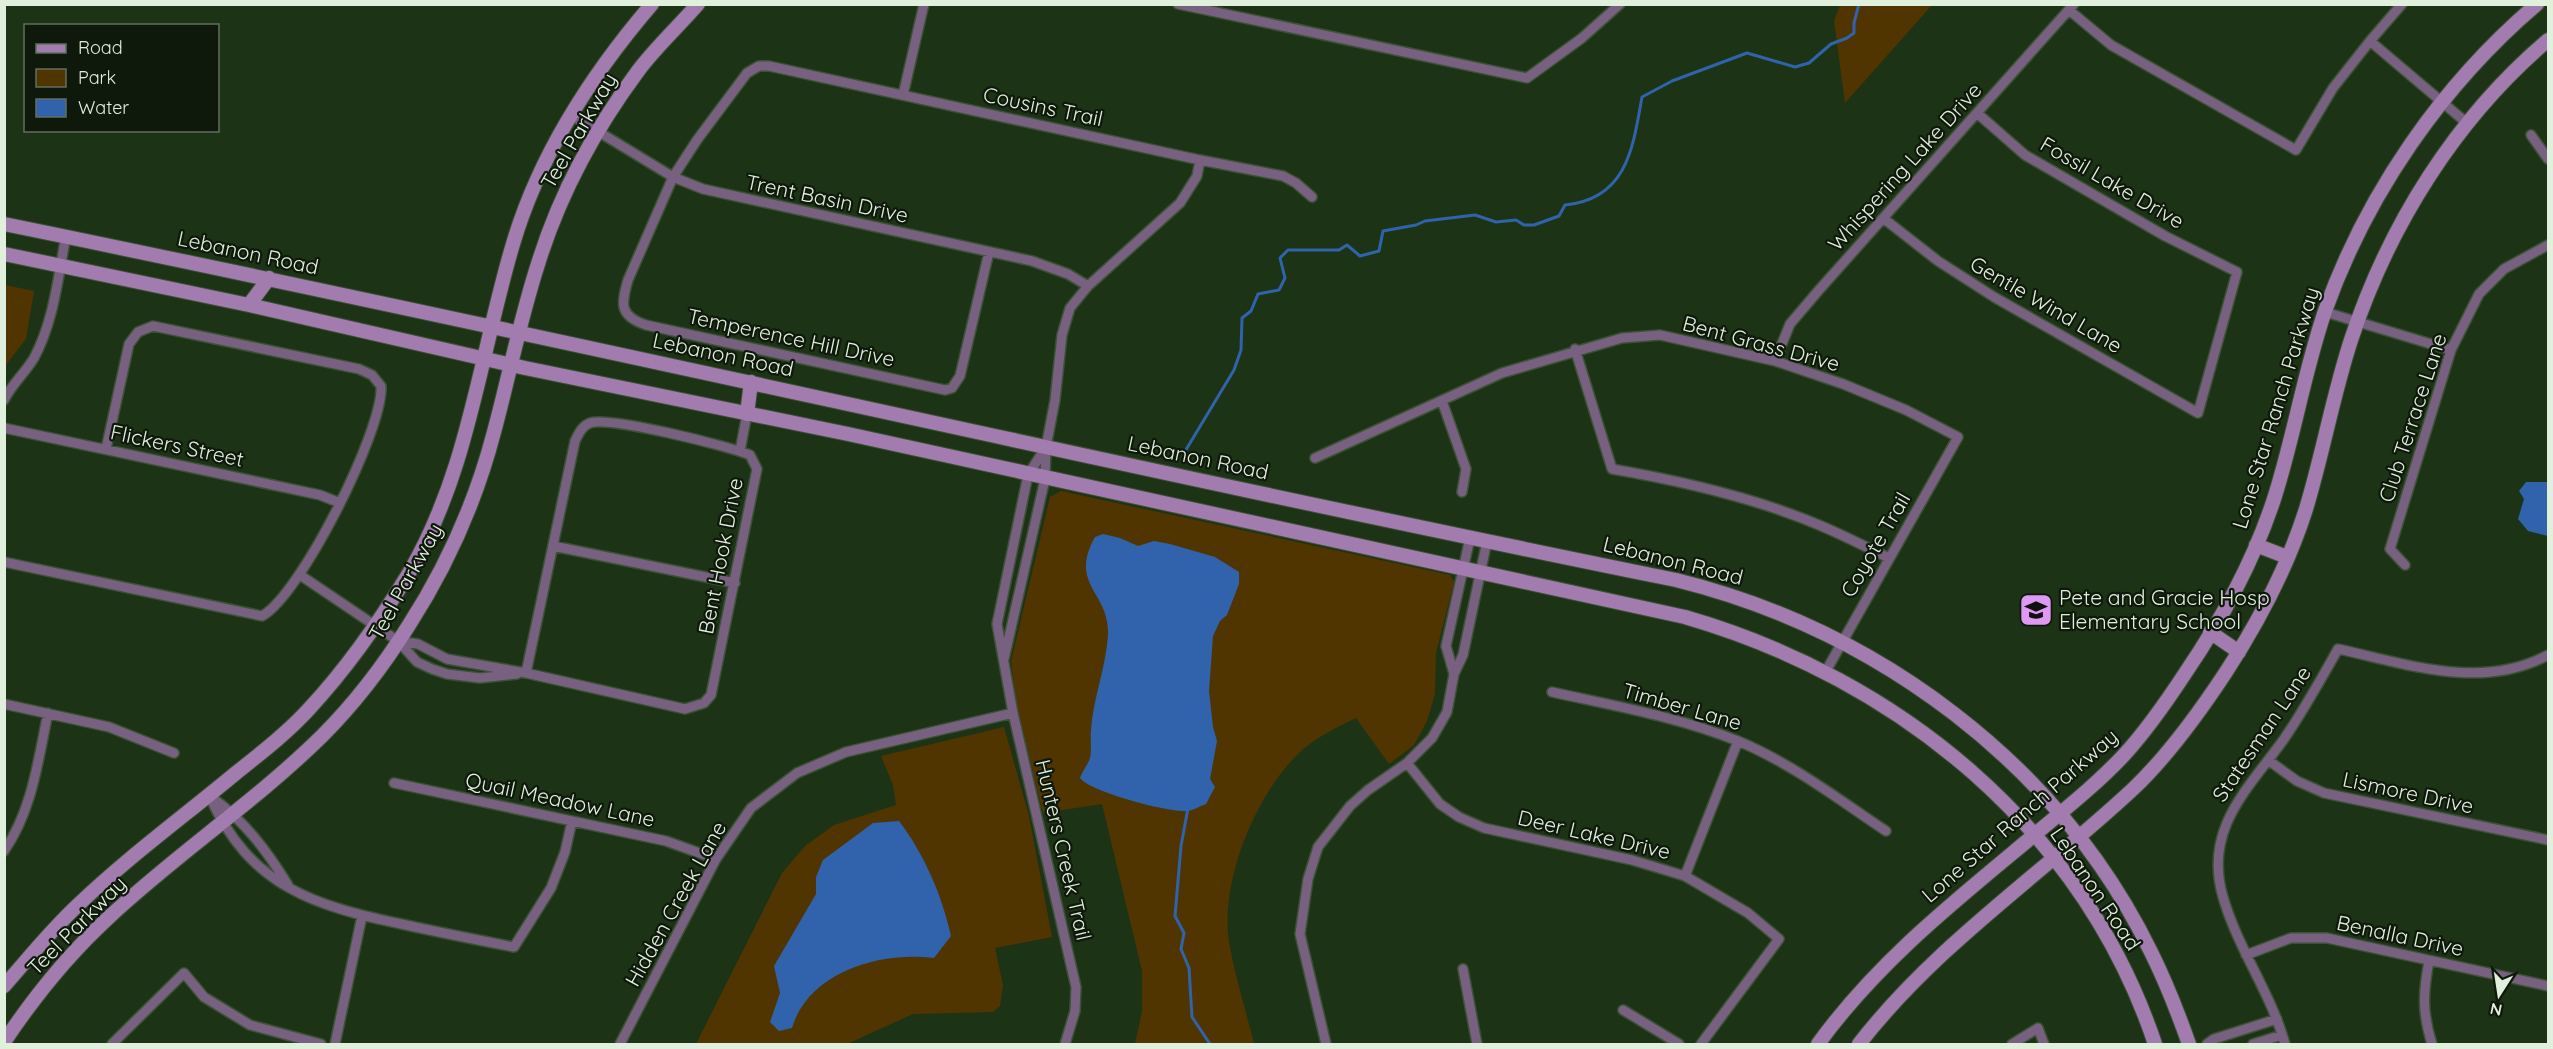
<svg xmlns="http://www.w3.org/2000/svg" width="2553" height="1049" font-family="Quicksand,sans-serif">
<style>
.green{fill:#503500}
.water{fill:#3063ab}
.lines{fill:none;stroke-linecap:round;stroke-linejoin:round}
.stream{stroke:#3063ab;stroke-width:3}
.street-casing{stroke:#3c5135;stroke-width:12}
.secondary-casing{stroke:#3c5135;stroke-width:16}
.street{stroke:#786080;stroke-width:9}
.secondary{stroke:#a37caf;stroke-width:14}
.labels{text-anchor:middle;stroke-width:4.5;stroke-linejoin:round;paint-order:stroke}
.street-label{font-size:21px;fill:#e1efdd;stroke:#0e180b}
.poi-label{font-size:21px;fill:#e1efdd;stroke:#0e180b;text-anchor:start}
</style>
<rect width="100%" height="100%" fill="#1d3315"/>
<path class="green" d="M1840,5h92l-87,98 -11,-82z
M5,285l29,6 -8,48 -21,27z
M1061,491l389,84 4,7 -18,71 -1,41 -8,27 -13,24 -25,19 -33,-46c-20,10 -42,20 -58,36 -43,42 -78,127 -69,188 6,34 17,69 25,102h-119l7,-33v-40l-40,-167 -59,9 -26,-105 -6,-47 39,-164z
M1004,727l25,89 23,121 -57,11 8,37 -3,21 -7,6 -80,2 -66,30h-151l86,-171 23,-27 29,-21 62,-20 -3,-20 -12,-29z"/>
<path class="water" d="M2526,482h22v54l-20,-5 -10,-12 6,-20 -5,-8z
M1103,534l17,4 18,8 16,-5 16,3 45,13 24,15v12l-12,31 -7,6 -7,15 -4,55 4,36 4,14 -7,38 5,8 -9,17c-6,2 -12,6 -18,7 -18,2 -98,-19 -108,-33 2,-7 8,-13 10,-20 2,-10 0,-18 1,-28 2,-31 15,-63 17,-95 2,-43 -40,-50 -13,-98z
M899,821c25,33 43,74 52,115l-17,22c-53,-7 -125,13 -142,70l-13,3 -9,-9 10,-29 -6,-27 42,-72v-17l7,-17 50,-37z"/>
<g class="lines">
<path class="stream" d="M1184,453l50,-83 7,-20 1,-32 9,-7 7,-17 21,-4 6,-12 -5,-20 8,-8h51l8,-5 13,11 19,-5 4,-20 33,-6 9,-4 50,-6 21,7 20,-2 8,5h10l25,-9 6,-11c62,-6 68,-57 77,-108l30,-16 75,-28 48,14 14,-4 22,-19 16,-6 7,-5v-10l5,-19
M1188,808l-7,38 -6,70 9,17 -3,16 8,19 3,49 18,27"/>
<defs>
<path id="street" d="M1178,4l349,74 55,-40 38,-34
M2069,10l42,35 185,105 37,-62 37,-47 32,-37
M2370,41l98,83
M903,95l21,-91
M571,115l102,62 30,12 329,72 36,13 20,12
M2531,135l17,24
M1883,218l55,43 56,36 204,116 39,-141 -72,-36 -140,-81 -48,-42
M989,252l-29,124 -8,12 -7,2 -299,-65c-27,-9 -25,-21 -18,-45l45,-103 24,-37 50,-67 12,-7h10l431,94 83,16 13,7 16,14
M2325,312l126,38
M1575,349l37,120c70,12 141,28 207,56 24,10 47,22 70,33
M1775,361l15,-37 29,-34 255,-286
M4,400c8,-16 21,-27 30,-42 20,-37 24,-81 32,-122
M1442,401l24,68 -4,23
M4,428l316,67 20,8
M1046,447l-18,28 -31,149 16,89 63,274 -1,24 -10,33
M740,451l7,-37
M1315,458l187,-85 120,-35 38,-3 115,26 68,23 63,26 52,27 -132,234
M553,546l182,37
M4,562l258,54c38,-20 122,-187 119,-230l-9,-11 -13,-6 -206,-43 -15,6 -9,12 -23,105
M2405,565l-15,-16 61,-199 28,-56 25,-25 44,-24
M300,575l98,66 19,21 15,7 15,5 33,4 37,-4
M398,641l20,3 29,15 79,14 159,36 19,-6 7,-8 46,-226 -7,-14c-21,-9 -142,-39 -160,-32 -8,3 -11,10 -15,18l-49,232
M1004,659l41,-180 1,-32 9,-47 7,-65 8,-27 18,-22 92,-83 17,-27 3,-16
M1454,674l-8,-28 24,-108
M1552,692c63,14 127,25 186,49 53,22 100,58 148,90
M4,704l105,23 65,26
M2268,760l29,21 27,12 224,47
M1407,763l33,41 19,13 25,11 148,32 53,16 63,37 31,26 -78,105
M394,783l272,58 50,18
M209,795c41,92 105,111 197,130 36,8 72,15 108,22l37,-59 14,-36 7,-31
M211,797c33,23 56,54 77,88
M4,851c28,-40 34,-90 44,-138
M1685,876l53,-135
M2246,955l45,-17h36l221,48
M2429,961c-6,32 -7,51 3,83
M1463,969l14,75
M1623,1010l56,34
M112,1044l72,-71 20,24 46,28 71,19
M335,1044l27,-128
M620,1044l96,-185 35,-51 46,-35 49,-21 167,-39
M1326,1044l-26,-110 8,-55 10,-32 32,-41 18,-16 39,-27 25,-25 15,-26 7,-38 9,-19 24,-114
M2012,1044l26,-16 6,16
M2207,1044l7,-5 63,-20
M2253,1044l29,-9
M2285,1044c-14,-51 -47,-95 -62,-147 -20,-68 25,-108 61,-158 20,-29 37,-60 54,-90 70,15 143,42 210,6"/>
<path id="secondary" d="M4,224c559,114 1114,243 1672,356 202,50 383,184 475,372 15,30 27,61 38,92
M4,254l245,51 276,63 323,66 837,183c214,62 398,212 470,427
M249,305l20,-27
M747,414l4,-32
M2256,545l31,12
M2210,632l29,20
M4,986c24,-27 47,-56 74,-81 49,-47 105,-88 158,-132 25,-20 51,-40 73,-64 38,-41 71,-88 100,-136 60,-102 71,-219 104,-329 26,-88 79,-170 139,-240
M4,1042c30,-45 63,-86 103,-123 68,-64 148,-117 215,-183 33,-33 62,-71 87,-111 38,-59 67,-124 85,-193 15,-55 26,-113 44,-168 21,-68 57,-135 100,-193 18,-24 40,-44 60,-67
M1818,1044c58,-80 133,-140 209,-203 33,-28 67,-54 97,-86 23,-25 43,-54 62,-83 36,-53 68,-112 88,-173 20,-62 30,-127 51,-188 42,-118 117,-226 212,-307
M1859,1044c77,-99 183,-170 274,-255 36,-34 66,-76 93,-117 33,-51 62,-106 80,-163 17,-56 27,-114 45,-169 38,-115 105,-222 197,-300"/>
</defs>
<use href="#street" class="street-casing"/>
<use href="#secondary" class="secondary-casing"/>
<use href="#street" class="street"/>
<use href="#secondary" class="secondary"/>
</g>
<defs>
<symbol id="school-square" viewBox="-11 -11 22 22"><rect x="-9" y="-9" width="18" height="18" rx="4" fill="#dd99f3" stroke="#0e180b"/><path d="M0-5L7-2L0 1L-7-2ZM-4 1L0 2.5L4 1V4Q0 6-4 4Z" fill="#111"/></symbol>
</defs>
<g fill-rule="evenodd">
<use href="#school-square" x="2017" y="591" width="38" height="38"/>
</g>
<g class="labels">
<g class="street-label">
<text transform="translate(1043 107) rotate(12)" y="7">Cousins Trail</text>
<text transform="translate(579 131) rotate(-60)" y="7">Teel Parkway</text>
<text transform="translate(1905 167) rotate(-48)" y="7">Whispering Lake Drive</text>
<text transform="translate(2112 183) rotate(30)" y="7">Fossil Lake Drive</text>
<text transform="translate(827 199) rotate(12)" y="7">Trent Basin Drive</text>
<text transform="translate(248 253) rotate(12)" y="7">Lebanon Road</text>
<text transform="translate(2046 305) rotate(30)" y="7">Gentle Wind Lane</text>
<text transform="translate(791 338) rotate(12)" y="7">Temperence Hill Drive</text>
<text transform="translate(1761 344) rotate(15)" y="7">Bent Grass Drive</text>
<text transform="translate(723 355) rotate(12)" y="7">Lebanon Road</text>
<text transform="translate(2276 408) rotate(-73)" y="7">Lone Star Ranch Parkway</text>
<text transform="translate(2413 418) rotate(-72)" y="7">Club Terrace Lane</text>
<text transform="translate(177 446) rotate(12)" y="7">Flickers Street</text>
<text transform="translate(1198 458) rotate(12)" y="7">Lebanon Road</text>
<text transform="translate(1876 545) rotate(-60)" y="7">Coyote Trail</text>
<text transform="translate(721 556) rotate(-79)" y="7">Bent Hook Drive</text>
<text transform="translate(1673 561) rotate(14)" y="7">Lebanon Road</text>
<text transform="translate(406 582) rotate(-61)" y="7">Teel Parkway</text>
<text transform="translate(1682 707) rotate(16)" y="7">Timber Lane</text>
<text transform="translate(2262 734) rotate(-56)" y="7">Statesman Lane</text>
<text transform="translate(2408 793) rotate(12)" y="7">Lismore Drive</text>
<text transform="translate(560 800) rotate(12)" y="7">Quail Meadow Lane</text>
<text transform="translate(2020 816) rotate(-41)" y="7">Lone Star Ranch Parkway</text>
<text transform="translate(1594 835) rotate(13)" y="7">Deer Lake Drive</text>
<text transform="translate(1063 850) rotate(77)" y="7">Hunters Creek Trail</text>
<text transform="translate(2095 889) rotate(56)" y="7">Lebanon Road</text>
<text transform="translate(676 904) rotate(-61)" y="7">Hidden Creek Lane</text>
<text transform="translate(77 926) rotate(-45)" y="7">Teel Parkway</text>
<text transform="translate(2400 936) rotate(12)" y="7">Benalla Drive</text>
</g>
<g class="poi-label">
<text x="2059" y="605">Pete and Gracie Hosp<tspan x="2059" dy="24">Elementary School</tspan></text>
</g>
</g>
<rect width="2553" height="1049" fill="none" stroke="#e1efdd" stroke-width="12"/>
<rect x="24" y="24" width="195" height="108" fill="#0e180b" stroke="#626e5f" stroke-width="1.5"/>
<rect x="36" y="44" width="30" height="9" fill="#a37caf" stroke="#626e5f" stroke-width="1.5"/>
<text x="78" y="54" font-size="18" fill="#e1efdd">Road</text>
<rect x="36" y="69" width="30" height="18" fill="#503500" stroke="#626e5f" stroke-width="1.5"/>
<text x="78" y="84" font-size="18" fill="#e1efdd">Park</text>
<rect x="36" y="99" width="30" height="18" fill="#3063ab" stroke="#626e5f" stroke-width="1.5"/>
<text x="78" y="114" font-size="18" fill="#e1efdd">Water</text>
<g transform="translate(2499 995) rotate(192)" stroke="#0e180b" stroke-width="4.5" paint-order="stroke">
<path d="M0-4.5L10 22L0 15L-10 22Z" fill="#e1efdd"/>
<text y="-9" font-size="16" font-weight="bold" text-anchor="middle" fill="#e1efdd">N</text>
</g>
</svg>
